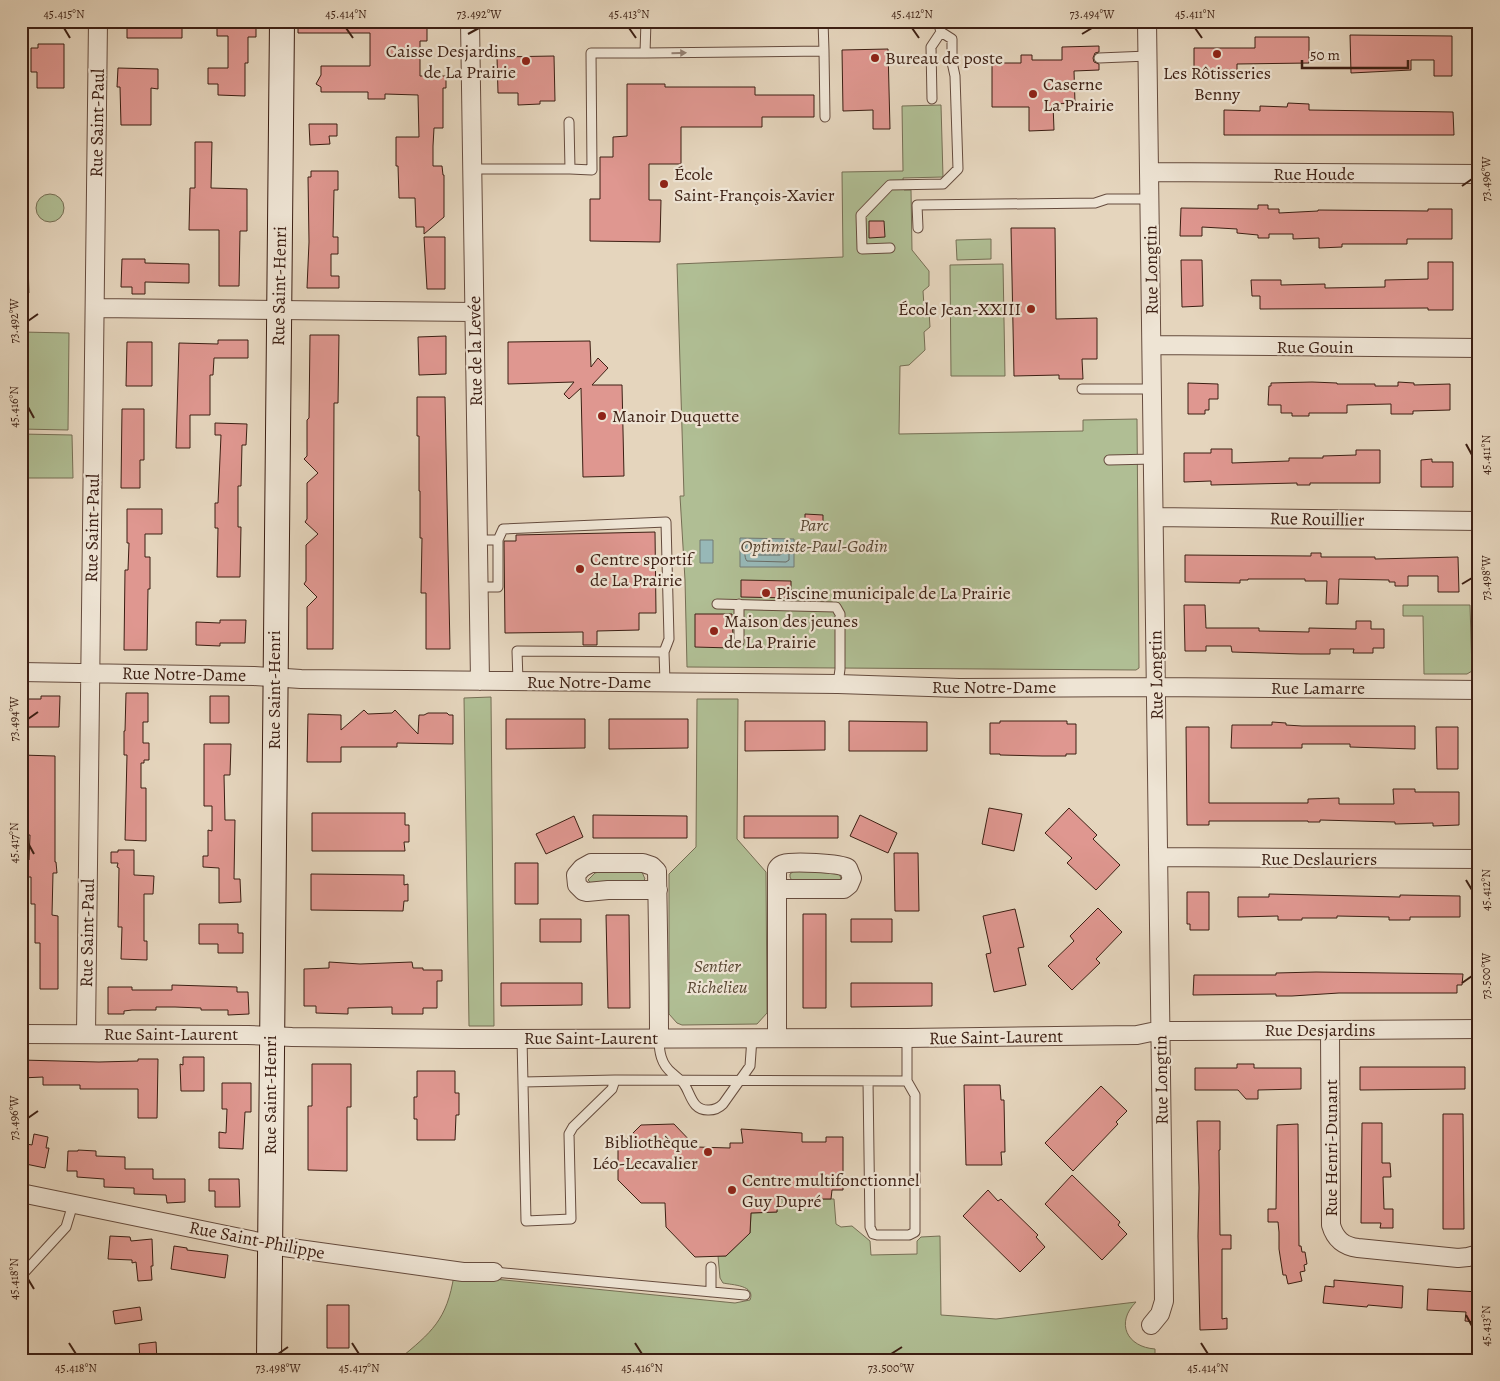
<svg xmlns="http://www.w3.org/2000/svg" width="1500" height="1381" font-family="Alegreya,serif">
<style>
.green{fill:#b0be94;stroke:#766e54}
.water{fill:#97b8b7;stroke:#737b75}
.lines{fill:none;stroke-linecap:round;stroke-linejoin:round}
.shore{stroke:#6a6c65;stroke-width:1}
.building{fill:#df9790;stroke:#3c1f13}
.lane-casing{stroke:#664c3e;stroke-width:11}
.street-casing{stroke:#664c3e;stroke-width:20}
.secondary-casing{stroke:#3c1f13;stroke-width:26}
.lane{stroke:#eee4d4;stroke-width:9}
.street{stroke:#eee4d4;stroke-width:18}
.secondary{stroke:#eee4d4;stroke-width:24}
.oneway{fill:#958274}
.ticks{fill:none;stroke:#3c1f13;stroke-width:2}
.poi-dot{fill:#8f2418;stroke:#eee4d4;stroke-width:2}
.labels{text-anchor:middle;stroke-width:4.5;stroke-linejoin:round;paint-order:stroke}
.poi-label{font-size:18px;fill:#3c1f13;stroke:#eee4d4;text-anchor:start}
.street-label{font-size:18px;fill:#3c1f13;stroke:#eee4d4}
.park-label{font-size:18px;font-style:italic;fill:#594733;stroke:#eee4d4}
.neatline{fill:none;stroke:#3c1f13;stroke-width:2}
.ticks-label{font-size:12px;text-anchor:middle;fill:#3c1f13}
</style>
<rect width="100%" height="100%" fill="#e5d5bd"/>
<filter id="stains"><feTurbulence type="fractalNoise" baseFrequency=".004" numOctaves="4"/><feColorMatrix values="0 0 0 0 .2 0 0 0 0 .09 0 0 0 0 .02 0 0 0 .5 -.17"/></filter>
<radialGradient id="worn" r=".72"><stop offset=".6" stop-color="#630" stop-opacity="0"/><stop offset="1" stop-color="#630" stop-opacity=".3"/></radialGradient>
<path class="green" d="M941,105l2,72 -40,1 1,12h7l1,60 17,21v15l-6,5 1,15 5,6 1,15 -6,5 1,18 -16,15 -9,1 -1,68 184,-3v-11l54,-1 2,249 -3,2 -449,-3 -2,-87 -5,-84h4l-7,-232 166,-7 -1,-85 61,-1 -1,-65z
M21,179h4l4,114h-8z
M36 208a14 14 0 1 1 28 0a14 14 0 1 1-28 0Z
M991,239v20l-34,1 -1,-20z
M1003,264l2,112h-54l-1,-111z
M22,332l47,1 -1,97 -47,-1z
M21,434l51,1 1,43h-52z
M1403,605h67l2,66 -5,3h-43l-1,-58h-20z
M491,697l3,329h-25l-5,-328z
M697,699h41l-1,140 29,33 1,141 -10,11 -75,1 -5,-2 -8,-9v-140l27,-27z
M603,871l39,1 3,7 -3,3 -51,1 -3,-3 7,-7z
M794,871h31l14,3 2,4 -2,3h-47l-2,-4v-3z
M777,1199h57l2,25 5,3 11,-1 18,15 1,14 46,-1v-13l4,-4 19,-1 1,79 55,4 140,-17c-21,21 -9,45 19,47v11h-757c34,-28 49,-40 56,-85l281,28 15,-3c6,-15 -18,-15 -27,-17l-3,-5 -2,-22h8l24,-23 1,-20 26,-1z"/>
<path class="water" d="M740,538l54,1v28h-54z
M700,540h13v23h-13z"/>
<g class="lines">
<path class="shore" d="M747,544h40l2,2v14l-3,2 -39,-1c-3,-3 -3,-14 0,-17z
M754,550h26l3,3 -3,2h-26l-3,-3z"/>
</g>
<path class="building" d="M127,21h55v17h-55z
M217,21h39v16h-8v26h-3v33l-27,-1v-11h-10v-16h20v-32h-11z
M298,21h129v20h-7v35h26v12h-3v40h-9l-1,18v20h9l1,9h1v42l-20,17v-7h-8l-1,-29h-16l-1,-32h-2v-29h23l-1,-42 -33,-1v5h-17v-7h-47v-5l-5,-3 5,-9v-9h49v-33h-72z
M1350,35l102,1v40h-18v-16h-23v10l-60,3z
M1255,37h54v26l-72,1v13h-43v-29h61z
M38,44h26v44h-27v-16h-6v-24h7z
M1099,46v6l-4,1 -2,5 1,4 5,2v6l-25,1 1,32 -22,1 1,26 -25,1v-24h-37v-44h29v-8h11v5h30v-13z
M888,49l2,80h-17v-19l-30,1 -1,-61z
M554,56l1,45h-15v3l-22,1v-12h-20l-1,-36z
M118,68l40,1v20l-7,-1v37h-30l-1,-38h-3z
M627,84h38v3h90v8h59v22h-52v10h-81v37h-32v36h12l-1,42 -70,-1v-42h10v-42h13v-20l14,-1z
M1288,103l21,1v6l144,2 1,23h-230v-25l36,1v-5l27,1z
M309,124h28v12h-8l1,8 -20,1z
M195,142h17l-1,46 36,1v42h-7l-1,55h-20v-56h-30l1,-42h5z
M311,171h27v19h-4l-1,47h5v17h-7v22h8v12h-32l2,-46 -1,-65h3z
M1258,205h10v4h11v4l39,-2v-1l110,1v-2h24v30h-45v5h-65v3l-23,1v-10l-26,1v-5h-24v4h-11v-3l-21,-2v-4l-35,-2v9h-22l1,-28 77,1z
M869,221h15l1,16 -16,1z
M1011,228h44l1,91 41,-1v41h-15l1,20h-24v-4l-45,1z
M424,237h21v52h-18z
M122,259h23v4l44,1v19l-44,-1v12h-13v-7h-11z
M1181,260h21l1,46 -21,1z
M1428,262h25v48h-25v-2l-168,1v-13h-8l-1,-16h30v5l44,-1v4l60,-1v-7l43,-1z
M310,335h29l-1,68h-4l-1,246h-26v-42l10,-10 -13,-13 2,-3v-36l12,-11 -13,-12 2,-3v-36l11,-10 -14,-14 3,-3v-36l2,-2z
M446,336v38l-27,1 -1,-38z
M218,340h30v18h-34l-1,17h-3v40h-20v33h-14l3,-105 39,1z
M590,341l1,26 7,-9 10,10 -16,17h30l2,91 -41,1 -2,-89 -12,11 -5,-5 10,-12 -66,2v-42z
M127,342h25v44h-26z
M1312,382l25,1v1h38v2h23v-4l16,1v2l36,-1v26l-37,1v3h-22v-10l-44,1v8h-38v3h-17v-3h-11v-8h-13l1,-19h2v-3z
M1188,383l30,1v15h-9v11h-4v4h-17z
M417,397h28l5,252h-24v-56h-5l1,-55h-2v-47h-1v-55h-2z
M122,409h22v51h-4v28h-19z
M215,423l32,1 -1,21h-4l-1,41h-3v41h3l-1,50h-23l1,-49h-3v-25h3l3,-68h-6z
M1211,449h21v14l57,-2v-3h34v-2l33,-1v-5h24v33h-70v2h-13v-2l-86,2v-4l-27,1v-29h27z
M1432,459v3h21v25h-32v-27z
M127,509h35v25h-17v23h5v32h-2l-1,61h-23l1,-80h3l1,-27h-2z
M805,514l18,1v13l-18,-1z
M655,532l1,81h-17v17l-42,1v14h-14v-13l-78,1 -1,-92h12v-6z
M1311,553h10v4h54v2l83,-2 1,35h-21v-16h-30v10h-13v-4h-6v-2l-50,-1 -1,25h-12l1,-23h-22v-2h-57v1h-8v3l-55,-1v-27l126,1z
M741,580l50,1v17l-50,-1z
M1184,605h21l1,23h53v3l50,1v-4l47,1v-8h15v8h13v19h-11v5h-20l1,-4h-24v5h-30l-68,-2 -1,-6h-25v5h-21z
M695,614h37l1,24 -2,1v9l-36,-1z
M220,620h26l-1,23h-25v3l-24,-1v-23l24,1z
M126,693h22v29h-5v21h6v17h-5v3h-3v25h5v53l-21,-1 2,-85h-3v-24h1z
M41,696h19l-1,31h-38v-28h20z
M210,696h19v27h-19z
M364,710l4,4 24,-1 3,-3 23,24 1,-19h5l4,-2h19l2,2h4v29l-56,-1v4h-56v15h-34l1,-48 33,1v15z
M506,719h79v29l-79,1z
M609,719h79v29l-79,1z
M745,721h80v29l-80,1z
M849,721l78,1v29h-78z
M1000,721h67v3h9v30h-10v2h-24l-42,-1v-1h-10v-31h10z
M1272,722l14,1v2l16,1h113v23l-65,-2v-3h-48v4h-71l1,-23h40z
M1186,727h23v76h99v-4l31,-1v6h55l-1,-15h22v3h44v33l-26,1v-3l-38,1v-2l-75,-2v2h-12v-1h-99v4h-22z
M1436,727h22v42h-21z
M204,744h27l-1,31h-6l1,45h10l-1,59h6l1,23 -22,1v-35l-16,-1v-11h5v-26l4,1v-25h-8z
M21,755l34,1v106h1l1,11h-4l-1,42 6,1v73h-18v-46h-5v-39h-4v-27h-10v-17h8l1,-25h-9z
M989,808l33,6 -8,37 -32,-7z
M1069,808l28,27 -4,4 27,26 -24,25 -29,-27 5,-5 -27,-25z
M312,813h93v12h4v17h-5l1,9h-93z
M593,815l94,1v22h-94z
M860,815l37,18 -9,20 -38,-17z
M574,816l9,21 -37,17 -10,-20z
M744,816h94v22h-94z
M118,850h16v25l20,1 -1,18h-9v47h3v19l-26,-1 1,-32h-4l1,-59 -2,-1 1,-4h-7v-11h7z
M894,853h24l1,58h-24z
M515,863h23v41h-23z
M311,874l93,1v10l4,-1v17h-4l-1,10 -92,-1z
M1187,892h22v38h-19v-6h-3z
M1269,894l131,3v-2l60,1v21h-50v3h-21v-3l-52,-1v2h-35v2h-24v-4l-40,1v-20h31z
M1098,908l24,24 -26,27 4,4 -28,27 -24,-24 26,-25 -4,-5z
M1015,909l9,38 -6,1 8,37 -32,7 -8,-38 5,-1 -8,-37z
M803,914h23v94h-23z
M606,915h23l1,93h-22z
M540,919h41v23h-41z
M851,919h41v23h-41z
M199,924h39v9h5v20h-25v-9h-19z
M329,962l31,2 52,-2 1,6h10v2h19v11h-5v27h-14v6h-31v-7l-44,1v6l-32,-1v-7h-12v-37l25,-1z
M1316,972l147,2 -1,11h-5v8h-118l-47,3h-16v-2l-83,1 1,-20h82v-2z
M501,983h81v22l-81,1z
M851,983h81v23l-81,1z
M172,985l65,2v5h11l1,22 -21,1v-5h-27v-2l-26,-1h-19v3h-24l-8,1v3h-16v-27h24v3h40z
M183,1057h21v34h-23l-1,-27 3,1z
M138,1059h20l-1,59h-19v-29h-58v-4h-37v-8l-22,1v-18l78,2 39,-1z
M312,1064h39v43h-4v64l-39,-1v-64h4z
M1237,1064h17v4h47v21l-43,1v9h-12l-8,-9h-43v-22h42z
M1360,1067h105v22l-105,1z
M417,1071h38v22h4v22h-3l-1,25h-38v-21h-3v-22h3z
M222,1083h29v29h-6l-2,37 -24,-1v-16l7,1 1,-24h-5z
M964,1085h36l1,15h3l1,52h-4l1,13h-36z
M1101,1086l26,25 -11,11 2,2 -45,47 -28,-28z
M1443,1114h20l1,115h-21z
M1197,1121h23v29h-1l1,85h11v14h-9v70l5,-1v11l-27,1 -2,-94 1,-48z
M1362,1123h20v40h8l1,14h-8l1,32h9v19h-13l1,-5h-20z
M674,1124l22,23 34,1v-5h13l-2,-14 61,4v9h24v-5h17v53h-11l-1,9h-54v13l-26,1 -1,20 -24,23 -31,1 -29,-30 -1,-24h-24l-23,-23v-32l23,-23z
M1298,1124l1,122h2l1,6h3l2,12 -3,1 1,6 -5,1 2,9 -14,3 -2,-9h-3l-4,-26v-17l-1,-10h-10v-13h8l1,-84z
M34,1134l14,3 -2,11h3l-4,20 -24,-5v-20l11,2z
M78,1150l18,1v5l29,1v12h28v10h32v23l-18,1 -1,-8 -32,-1v-6l-30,-1v-8l-27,-2v-6h-10l1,-20h10z
M1072,1175l48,47 -2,3 9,9 -25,26 -57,-56z
M209,1179h30l1,28h-25v-16h-6z
M988,1190l10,11 3,-2 37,36 -2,2 9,10 -25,25 -57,-56z
M110,1236l20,1 1,4 21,-2 1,27h-2l1,14 -14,1 -2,-19 -4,1v-3l-24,-1z
M174,1246l13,2v2l41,5 -3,23 -54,-9z
M1334,1280l69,6 -1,22 -34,-3 -1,2 -44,-4 2,-17 9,1z
M1428,1289l51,3v23l-3,-1v8l-11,-1 1,-9 -39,-2z
M327,1305h22v43h-22z
M140,1307l2,13 -27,4 -2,-13z
M156,1342l1,18h-17l-1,-16z"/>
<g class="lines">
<defs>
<path id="lane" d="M646,21l-1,32 179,-2 -1,-30
M824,51l1,66
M1099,58l49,-2
M932,99l-1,-52 10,-15
M472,169h98l-1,-47
M570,169l22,1 -1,-117h54
M918,228l-1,-23 178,-2 12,-4h43
M890,248l-28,1 -1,-34 29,-30 53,-1 15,-15 -3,-93 -3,-14v-23l-11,-7 -3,-11
M1082,389h70
M1109,460l44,-1
M478,540h20l5,-11 163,-7 3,117 -5,13
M479,587h19v-47
M717,604l119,3 4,7v55l-2,15
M739,604v38
M518,681l-1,-30 147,1 1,30
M522,1038l4,183 45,-2 -2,-85 4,-7 39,-38 3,-9
M659,1038c0,14 2,26 13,35 4,4 9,7 12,11 7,10 8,27 25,26 6,0 10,-2 14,-6l27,-38 2,-28
M868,1081l2,146 3,7 4,1h32l6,-3v-137l-8,-14
M523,1082l92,-2 292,1v-43
M494,1272l251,23
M21,1276l45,-49 7,-23
M711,1292v-25"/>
<path id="street" d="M470,21l10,660
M1147,21l17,1280 -4,13 -9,11
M1149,172l330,2
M95,308l379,4
M1152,345l327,3
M1154,517l325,4
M21,672l233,4 47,3 537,5 121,4 197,-1 323,3
M1159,857l320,2
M658,890h-50l-21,2 -4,-1 -6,-6 -1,-10 6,-7 9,-5h52l9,3 5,5c1,56 2,112 2,167
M1330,1030l1,195c4,14 12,21 27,23l100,10 10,-1 11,-3
M21,1034l227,1 44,2 169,2 446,-1 230,-3 19,-4h26l297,-2
M86,1034l12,-1013
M777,1038v-169c2,-3 2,-3 6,-5 10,-3 56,-1 65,4l4,10 -3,7 -5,4h-67
M21,1193l263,54 179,25h31"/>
<path id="secondary" d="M269,1360l13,-1339"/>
</defs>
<use href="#lane" class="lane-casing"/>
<use href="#street" class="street-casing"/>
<use href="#secondary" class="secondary-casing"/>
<use href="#lane" class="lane"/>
<use href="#street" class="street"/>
<use href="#secondary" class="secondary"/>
</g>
<defs><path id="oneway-solid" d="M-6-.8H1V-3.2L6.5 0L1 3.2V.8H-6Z" transform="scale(1.25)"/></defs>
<use class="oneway" href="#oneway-solid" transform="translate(679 53) rotate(-1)"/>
<path class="ticks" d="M64,28l6,10M346,28l7,10M629,28l7,10M912,28l7,10M1195,28l7,10M468,34l11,-6M1082,34l10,-6M1462,186l10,-7M28,321l10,-7M28,407l6,11M1466,444l6,11M1462,584l10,-6M28,719l10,-7M28,843l6,11M1466,880l6,10M1462,983l10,-7M28,1118l10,-7M28,1279l6,10M1466,1315l6,11M69,1343l7,11M352,1343l7,11M635,1343l7,11M1201,1343l7,11M278,1354l10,-7M891,1354l11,-7"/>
<g class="poi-dot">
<circle cx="1217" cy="54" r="5"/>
<circle cx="875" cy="58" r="5"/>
<circle cx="526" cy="61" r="5"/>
<circle cx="1033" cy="94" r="5"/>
<circle cx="664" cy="184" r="5"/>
<circle cx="1031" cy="309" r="5"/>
<circle cx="602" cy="416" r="5"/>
<circle cx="580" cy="569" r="5"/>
<circle cx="766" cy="593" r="5"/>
<circle cx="714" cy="631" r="5"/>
<circle cx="708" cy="1152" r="5"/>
<circle cx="732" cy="1190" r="5"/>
</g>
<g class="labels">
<g class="poi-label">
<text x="516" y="57" text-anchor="end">Caisse Desjardins<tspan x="516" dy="21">de La Prairie</tspan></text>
<text x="885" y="64">Bureau de poste</text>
<text x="1217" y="79" text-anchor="middle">Les Rôtisseries<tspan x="1217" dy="21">Benny</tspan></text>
<text x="1043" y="90">Caserne<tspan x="1043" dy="21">La Prairie</tspan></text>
<text x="674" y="180">École<tspan x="674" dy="21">Saint-François-Xavier</tspan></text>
<text x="1021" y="315" text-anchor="end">École Jean-XXIII</text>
<text x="612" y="422">Manoir Duquette</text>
<text x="590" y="565">Centre sportif<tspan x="590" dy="21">de La Prairie</tspan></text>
<text x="776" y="599">Piscine municipale de La Prairie</text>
<text x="724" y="627">Maison des jeunes<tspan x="724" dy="21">de La Prairie</tspan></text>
<text x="698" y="1148" text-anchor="end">Bibliothèque<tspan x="698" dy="21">Léo-Lecavalier</tspan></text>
<text x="742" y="1186">Centre multifonctionnel<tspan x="742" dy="21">Guy Dupré</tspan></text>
</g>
<g class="street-label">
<text transform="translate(97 123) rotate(-89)" y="6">Rue Saint-Paul</text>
<text x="1314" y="180">Rue Houde</text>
<text transform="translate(1151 270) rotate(-91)" y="6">Rue Longtin</text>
<text transform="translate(279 286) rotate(-89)" y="6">Rue Saint-Henri</text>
<text x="1315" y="353">Rue Gouin</text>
<text transform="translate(475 351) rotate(-91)" y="6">Rue de la Levée</text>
<text transform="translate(1317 519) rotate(1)" y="6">Rue Rouillier</text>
<text transform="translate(92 528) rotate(-89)" y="6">Rue Saint-Paul</text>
<text transform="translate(184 674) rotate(1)" y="6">Rue Notre-Dame</text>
<text transform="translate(1156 675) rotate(-91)" y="6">Rue Longtin</text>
<text x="589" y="688">Rue Notre-Dame</text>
<text x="994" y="693">Rue Notre-Dame</text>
<text x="1318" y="694">Rue Lamarre</text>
<text transform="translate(274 690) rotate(-90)" y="6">Rue Saint-Henri</text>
<text x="1319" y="865">Rue Deslauriers</text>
<text transform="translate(87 933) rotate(-89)" y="6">Rue Saint-Paul</text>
<text x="1320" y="1036">Rue Desjardins</text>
<text x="171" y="1040">Rue Saint-Laurent</text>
<text transform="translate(996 1037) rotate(-1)" y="6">Rue Saint-Laurent</text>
<text x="591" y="1044">Rue Saint-Laurent</text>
<text transform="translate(1161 1080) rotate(-91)" y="6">Rue Longtin</text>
<text transform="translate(270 1095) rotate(-90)" y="6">Rue Saint-Henri</text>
<text transform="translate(1331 1148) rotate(-90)" y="6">Rue Henri-Dunant</text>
<text transform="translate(257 1240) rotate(11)" y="6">Rue Saint-Philippe</text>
</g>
<g class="park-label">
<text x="814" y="531">Parc<tspan x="814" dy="21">Optimiste-Paul-Godin</tspan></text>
<text x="717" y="972">Sentier<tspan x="717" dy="21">Richelieu</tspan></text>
</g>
</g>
<rect width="1500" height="1381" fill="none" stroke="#e5d5bd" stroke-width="55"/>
<path d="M1302 60v8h106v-8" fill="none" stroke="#3c1f13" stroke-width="2.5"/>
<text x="1310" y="60" font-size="15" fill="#3c1f13" stroke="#eee4d4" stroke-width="4" paint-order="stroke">50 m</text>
<rect x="28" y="28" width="1444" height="1326" class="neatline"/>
<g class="ticks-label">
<text x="64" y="18">45.415°N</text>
<text x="346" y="18">45.414°N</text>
<text x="479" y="18">73.492°W</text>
<text x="629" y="18">45.413°N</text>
<text x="912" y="18">45.412°N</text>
<text x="1092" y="18">73.494°W</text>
<text x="1195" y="18">45.411°N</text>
<text transform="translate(1486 179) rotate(-90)" y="4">73.496°W</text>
<text transform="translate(14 321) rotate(-90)" y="4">73.492°W</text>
<text transform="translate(14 407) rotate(-90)" y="4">45.416°N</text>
<text transform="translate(1486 455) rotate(-90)" y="4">45.411°N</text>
<text transform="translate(1486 578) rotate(-90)" y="4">73.498°W</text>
<text transform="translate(14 719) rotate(-90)" y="4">73.494°W</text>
<text transform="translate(14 843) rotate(-90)" y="4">45.417°N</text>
<text transform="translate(1486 890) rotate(-90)" y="4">45.412°N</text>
<text transform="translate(1486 976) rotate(-90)" y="4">73.500°W</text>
<text transform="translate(14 1118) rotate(-90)" y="4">73.496°W</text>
<text transform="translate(14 1279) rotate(-90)" y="4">45.418°N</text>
<text transform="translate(1486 1326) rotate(-90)" y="4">45.413°N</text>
<text x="76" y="1372">45.418°N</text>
<text x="278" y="1372">73.498°W</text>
<text x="359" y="1372">45.417°N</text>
<text x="642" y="1372">45.416°N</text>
<text x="891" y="1372">73.500°W</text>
<text x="1208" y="1372">45.414°N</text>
</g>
<rect width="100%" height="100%" filter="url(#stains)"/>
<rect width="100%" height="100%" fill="url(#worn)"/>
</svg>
